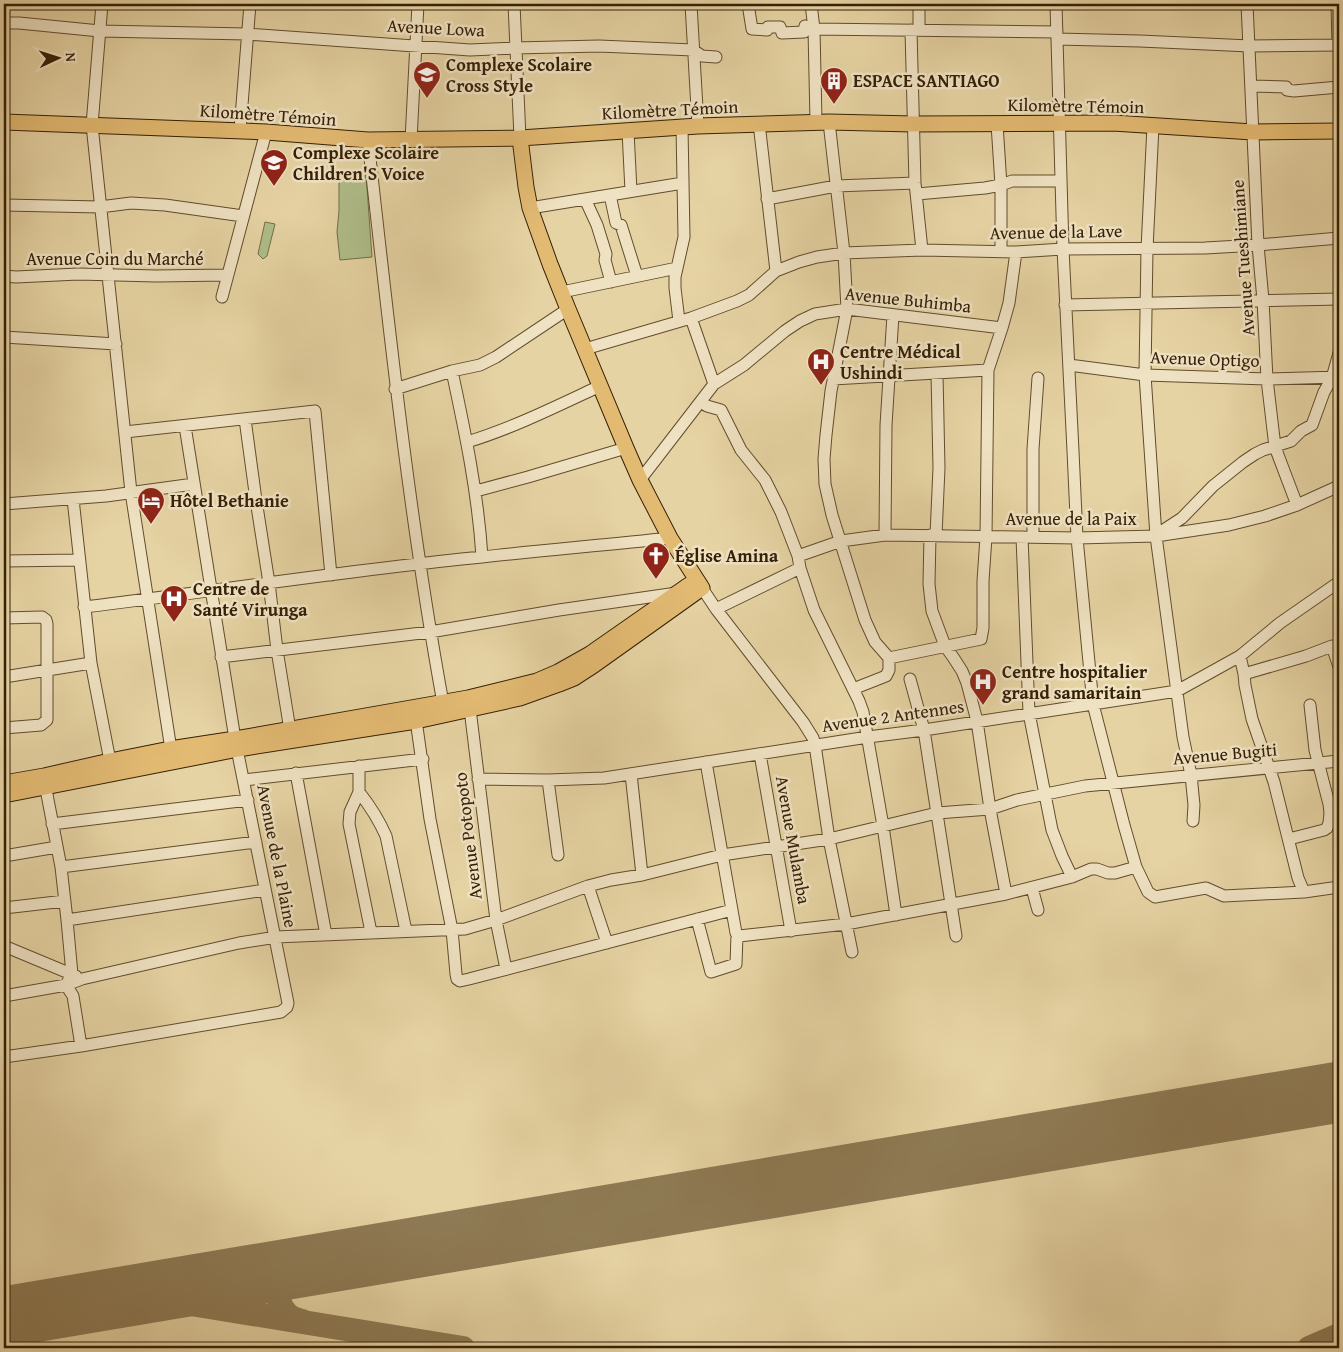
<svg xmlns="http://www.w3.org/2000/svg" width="1343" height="1352" font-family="'Gentium Book Plus',serif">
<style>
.green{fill:#afbe8a;stroke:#726f48}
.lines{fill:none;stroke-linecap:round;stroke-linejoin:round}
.taxiway{stroke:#8e7a54;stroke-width:24}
.runway{stroke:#8e7a54;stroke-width:61}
.minor-casing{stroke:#614d2d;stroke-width:13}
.major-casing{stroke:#352006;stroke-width:17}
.minor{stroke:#efe2c3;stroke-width:11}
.major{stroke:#e3ba72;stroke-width:15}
.labels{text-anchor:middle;stroke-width:5;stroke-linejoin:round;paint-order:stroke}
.street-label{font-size:18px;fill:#352006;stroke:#efe2c3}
.poi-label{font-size:18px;font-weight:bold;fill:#352006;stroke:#efe2c3;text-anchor:start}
</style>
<rect width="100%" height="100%" fill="#e6d3a3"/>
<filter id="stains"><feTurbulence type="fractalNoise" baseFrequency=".004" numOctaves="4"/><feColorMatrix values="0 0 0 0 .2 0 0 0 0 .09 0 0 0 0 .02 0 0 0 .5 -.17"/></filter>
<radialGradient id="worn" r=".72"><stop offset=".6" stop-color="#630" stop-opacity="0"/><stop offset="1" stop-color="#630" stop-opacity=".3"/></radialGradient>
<path class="green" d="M366,174l6,83 -32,3 -3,-28 2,-21v-28l7,-7z
M265,222l10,2 -8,32 -4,3 -5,-5z"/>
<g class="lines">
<path class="taxiway" d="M297,1268c-4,3 -9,6 -13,9 -10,12 -6,32 7,40 3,2 8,3 11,4
M128,1296l26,2 309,50
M1309,1348l30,-13"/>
<path class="runway" d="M4,1317l1335,-225"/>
<defs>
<path id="minor" d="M102,4l-10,121 39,367 41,264
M514,4l6,134
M691,4l7,122
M748,4l4,25 15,1 1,-3h12l2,6 22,-1 1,-6 9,3 243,3
M811,4l3,25 2,93
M919,4v26
M1056,4l7,245 10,202 4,87 16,166 31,121 12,42 12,25 7,5 51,-9 18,8 80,-4
M1247,4l11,241 5,55 4,79 8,68 22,58
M1337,4l1,41
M4,23h15l81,8 147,3 223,16 45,-2 84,-2 94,4 9,6 14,1
M911,30l4,153 7,67
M1057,39l83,2 110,5 89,-1
M1251,86l35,1 1,3 7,1 45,-4
M829,122l15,131 3,56 -16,82 -5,44 -2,24 1,25 7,31 33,105 10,22 14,16v12l-3,6 -33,13
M759,123l17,148
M997,124l4,61v66
M1153,126l-6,123 -2,126 11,161 27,201 8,38 3,30 -1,16
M240,130l10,-126
M628,131l3,60
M368,140c21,188 41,377 75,563
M411,140l7,-136
M917,194l68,-6 16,-3 11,-4h49
M610,195l6,28 5,2 16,51
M585,199l12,26 9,29 -1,6 6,22
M767,199l69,-13 79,-3
M4,205l96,2 31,-4 34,2 78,11
M530,208l153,-25
M4,276l12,1 62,-3 78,2 71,-1
M562,292l115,-24
M222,297l44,-165
M1065,305l274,-6
M691,318l23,66
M679,321l-4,-33v-11l9,-40 -2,-110
M4,337l112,7
M585,349l106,-31 46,-17 12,-6 27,-24 23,-9 18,-5 27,-4 78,-3 94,2 47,-3 142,-1 53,-3 81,-7
M1069,365l76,10 122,4 71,-2
M452,371c13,61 26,122 30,186
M833,379l155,-9
M395,389l57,-18 28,-6 16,-8 72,-48
M701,402l6,4 14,4 20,40 24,30 16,32 17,44 2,12 14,42 45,91 4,11 20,114 13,89
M245,419l11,81 13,83 8,67 13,80
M125,432l190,-21 16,164
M467,442c46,-14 90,-36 133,-56
M640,480l74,-96 30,-19 41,-34 15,-10 15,-7 32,-5 155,19
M476,491l52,-14 98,-29
M73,499l18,164 19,98
M4,504l102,-8 88,-12
M1159,533l23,-15 31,-32 30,-24 12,-8 8,-4 28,-9 10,-10 11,-6 12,-33 8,-14 7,-25
M885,535l1,-110 7,-110
M930,535l-1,49 3,27 13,35 8,11 9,14 5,12 10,38 13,88 16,85
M936,535l3,-67 -2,-94
M1022,537l7,176 23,117 10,26 10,21
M1033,537v-88l5,-71
M798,556l43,-15 44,-6 192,3 79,-2 73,-11 36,-9 32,-11 42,-19
M4,561l75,-1
M702,588l14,21 87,113 10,16 2,7 14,94 23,113
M84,607c133,-16 265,-37 398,-50 62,-7 125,-12 188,-19
M716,609l84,-41
M4,618l38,-1 4,3 1,4v96l-6,5 -37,3
M1240,656l4,18 1,11 7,34 22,63 24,96 6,14 35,-5
M221,657l209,-25 129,-22 118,-17
M889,658l92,-19 2,-11v-47l3,-44 2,-167 14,-42 7,-25 7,-51
M1244,674l62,-18 26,-10 7,21
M4,677l87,-14
M910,679l14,51 32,206
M469,701l27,219 10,49
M415,713l15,106 22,111 4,44 1,5 3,2 9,-2 263,-69
M760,754l31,177
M706,762l30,171 3,3 107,-12 160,-30 66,-17 19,-8h6l11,4h7l21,-6
M359,766v26l-9,20 -1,12 22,108
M296,773l30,162
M631,774l11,101
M44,779l17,88 6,53 5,54 -6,11 7,11 8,50
M478,779l70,1 56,-2 264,-41 56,-7 253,-39 63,-35 40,-33 59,-41
M244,780l179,-21
M548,780l10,75
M359,792c11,14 20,28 27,44l20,95
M52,824l196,-24
M1289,839l35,-9 3,-2 2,-5 1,-10 -1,-9 -14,-54 -5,-45
M4,856l53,-9
M61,867l195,-25
M588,886l19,57
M1032,888l6,22
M4,908l61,-7
M697,919l14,53 25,-8 1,-29
M67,920l198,-30
M4,946l72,30
M4,996l62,-11 16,-6 157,-36 37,-6 189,-8 31,-9 92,-34 23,-6 31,-5 80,-20 107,-16 108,-26 53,-4 27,-9 68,-14 254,-25
M4,1057l77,-11 200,-34 6,-5 1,-4 -53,-264 -50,-313"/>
<path id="major" d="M4,122l262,10 102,8 152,-2 178,-12 131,-4 84,2 200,-1 140,9 86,-1
M4,783l40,-7 66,-15 60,-12 65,-10 233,-41 69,-17 21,-9 32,-18 99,-69
M4,795l234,-46 178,-28 104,-23 39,-14 15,-6 20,-13 108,-77 -32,-50 -30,-58 -14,-32 -58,-139 -18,-45 -20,-56 -4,-21 -6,-49"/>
</defs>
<use href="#minor" class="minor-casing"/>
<use href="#major" class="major-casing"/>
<use href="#minor" class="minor"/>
<use href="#major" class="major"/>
</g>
<defs>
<symbol id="school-pin" viewBox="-11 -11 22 30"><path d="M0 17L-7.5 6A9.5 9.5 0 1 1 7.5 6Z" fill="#8f2418" stroke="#efe2c3"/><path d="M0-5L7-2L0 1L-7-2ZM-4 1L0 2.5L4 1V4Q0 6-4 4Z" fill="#fff"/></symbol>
<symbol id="building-pin" viewBox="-11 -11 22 30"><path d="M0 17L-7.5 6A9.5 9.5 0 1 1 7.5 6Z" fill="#8f2418" stroke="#efe2c3"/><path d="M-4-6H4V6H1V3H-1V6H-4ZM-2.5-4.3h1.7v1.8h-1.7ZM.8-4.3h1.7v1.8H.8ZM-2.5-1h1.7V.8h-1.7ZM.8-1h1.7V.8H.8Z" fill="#fff"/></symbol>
<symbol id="hospital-pin" viewBox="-11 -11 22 30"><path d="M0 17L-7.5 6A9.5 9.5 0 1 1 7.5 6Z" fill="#8f2418" stroke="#efe2c3"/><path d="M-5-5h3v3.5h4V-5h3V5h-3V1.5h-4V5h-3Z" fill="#fff"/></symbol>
<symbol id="hotel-pin" viewBox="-11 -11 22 30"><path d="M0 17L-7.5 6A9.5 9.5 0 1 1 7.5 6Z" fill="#8f2418" stroke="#efe2c3"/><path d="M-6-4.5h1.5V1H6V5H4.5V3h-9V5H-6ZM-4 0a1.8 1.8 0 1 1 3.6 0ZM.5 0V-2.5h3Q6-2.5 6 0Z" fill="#fff"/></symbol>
<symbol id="church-pin" viewBox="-11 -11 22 30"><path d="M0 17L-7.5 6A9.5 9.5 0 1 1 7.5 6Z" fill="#8f2418" stroke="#efe2c3"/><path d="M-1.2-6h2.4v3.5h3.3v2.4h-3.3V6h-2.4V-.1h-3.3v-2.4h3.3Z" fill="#fff"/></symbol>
</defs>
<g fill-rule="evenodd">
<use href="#school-pin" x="411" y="59" width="32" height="43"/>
<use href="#building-pin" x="818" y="65" width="32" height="43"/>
<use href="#school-pin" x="258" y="147" width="32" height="43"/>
<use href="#hospital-pin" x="805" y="346" width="32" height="43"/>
<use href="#hotel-pin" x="135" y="485" width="32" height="43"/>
<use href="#church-pin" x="640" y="540" width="32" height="43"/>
<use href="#hospital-pin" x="158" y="583" width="32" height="43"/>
<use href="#hospital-pin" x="967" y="666" width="32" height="43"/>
</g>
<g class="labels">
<g class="street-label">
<text transform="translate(436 28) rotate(3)" y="6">Avenue Lowa</text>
<text transform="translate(1076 106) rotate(1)" y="6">Kilomètre Témoin</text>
<text transform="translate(670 110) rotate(-3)" y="6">Kilomètre Témoin</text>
<text transform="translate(268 115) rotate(4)" y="6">Kilomètre Témoin</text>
<text transform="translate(1056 232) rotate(-1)" y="6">Avenue de la Lave</text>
<text transform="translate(1243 258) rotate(-94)" y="6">Avenue Tueshimiane</text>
<text x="115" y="265">Avenue Coin du Marché</text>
<text transform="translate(908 300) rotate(6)" y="6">Avenue Buhimba</text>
<text transform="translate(1205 359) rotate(2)" y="6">Avenue Optigo</text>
<text x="1071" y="525">Avenue de la Paix</text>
<text transform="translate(893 716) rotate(-8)" y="6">Avenue 2 Antennes</text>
<text transform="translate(1225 754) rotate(-5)" y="6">Avenue Bugiti</text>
<text transform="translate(468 836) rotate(-97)" y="6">Avenue Potopoto</text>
<text transform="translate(793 840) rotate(80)" y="6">Avenue Mulamba</text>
<text transform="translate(277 856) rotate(79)" y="6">Avenue de la Plaine</text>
</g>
<g class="poi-label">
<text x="446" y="71">Complexe Scolaire<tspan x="446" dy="21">Cross Style</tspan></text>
<text x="853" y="87">ESPACE SANTIAGO</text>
<text x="293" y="159">Complexe Scolaire<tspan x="293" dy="21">Children'S Voice</tspan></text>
<text x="840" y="358">Centre Médical<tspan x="840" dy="21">Ushindi</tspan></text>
<text x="170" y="507">Hôtel Bethanie</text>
<text x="675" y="562">Église Amina</text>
<text x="193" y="595">Centre de<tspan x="193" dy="21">Santé Virunga</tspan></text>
<text x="1002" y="678">Centre hospitalier<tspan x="1002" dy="21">grand samaritain</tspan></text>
</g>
</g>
<rect width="1343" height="1352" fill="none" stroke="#e6d3a3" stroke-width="20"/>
<rect x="5" y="5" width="1333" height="1342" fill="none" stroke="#352006" stroke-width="2.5"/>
<rect x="10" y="10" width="1323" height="1332" fill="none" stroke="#352006"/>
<g transform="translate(58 58) rotate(86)" stroke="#efe2c3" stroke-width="4" paint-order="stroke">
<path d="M0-4L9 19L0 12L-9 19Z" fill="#352006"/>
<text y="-8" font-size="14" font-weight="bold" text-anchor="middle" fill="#352006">N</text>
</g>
<rect width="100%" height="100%" filter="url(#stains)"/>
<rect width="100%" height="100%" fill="url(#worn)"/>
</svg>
